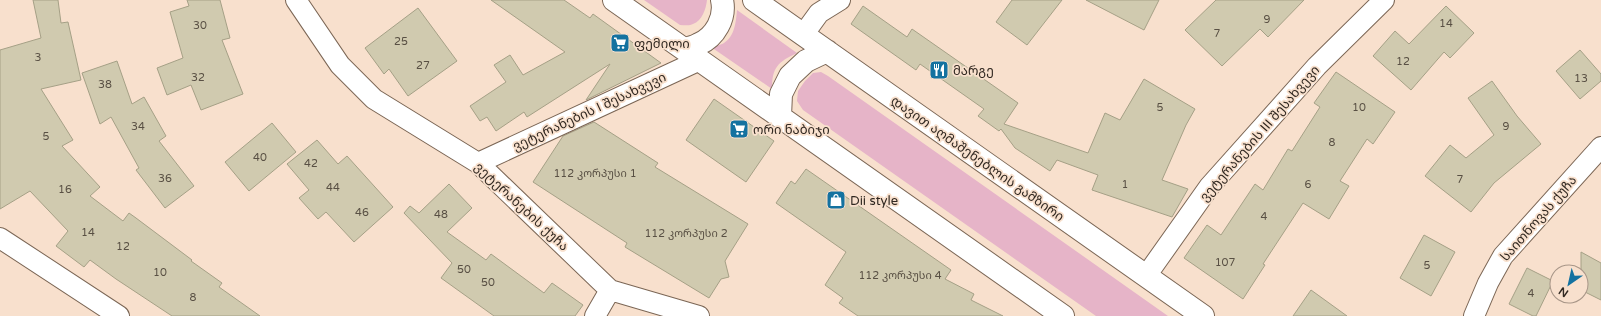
<svg xmlns="http://www.w3.org/2000/svg" width="1601" height="316" font-family="'Varela Round','Noto Sans Georgian',sans-serif">
<style>
.green{fill:#e6b4c8}
.building{fill:#d0caaf;stroke:#a5a086}
.lines{fill:none;stroke-linecap:round;stroke-linejoin:round}
.street-casing{stroke:#7b6655;stroke-width:22}
.secondary-casing{stroke:#7b6655;stroke-width:24}
.street{stroke:#fff;stroke-width:20}
.secondary{stroke:#fff;stroke-width:22}
.labels{text-anchor:middle;stroke-width:3.5;stroke-linejoin:round;paint-order:stroke}
.number-label{font-size:11px;fill:#595044}
.poi-label{font-size:13px;fill:#312821;stroke:#f8e0cd;text-anchor:start}
.street-label{font-size:13px;fill:#312821;stroke:#f8e0cd}
</style>
<rect width="100%" height="100%" fill="#f8e0cd"/>
<path class="green" d="M644,0h63c-1,9 -5,21 -14,24 -3,2 -9,1 -13,1z
M737,10l60,43c-19,9 -25,14 -25,36l-61,-42c4,-1 10,-2 13,-4 11,-7 12,-22 13,-33z
M821,72l7,4 340,240h-72l-293,-206 -6,-9 1,-10 7,-10 8,-8z"/>
<path class="building" d="M33,0h25l3,23 7,-1 13,58 -40,9 32,51 -11,6 38,41 -10,9 33,25 6,-8 7,5 56,42 -1,1 31,22 -3,4 41,29h-88l-56,-37 -26,-19 -6,7 -28,-21 12,-15 -38,-40 -30,18v-159l41,-12z
M187,0h33l10,38 -8,2 21,54 -42,16 -10,-25 -24,10 -10,-27 26,-10 -13,-46 19,-6z
M491,0h73l26,18 3,-4 68,49 -75,37 24,-36 -83,53 -3,-5 -28,19 -9,-14 -7,4 -10,-15 36,-24 -12,-17 16,-10 13,20 42,-23z
M1012,0h50l-35,45 -31,-23z
M1086,0h73l-15,30z
M1216,0h88l-36,37 -8,-8 -38,37 -37,-36z
M863,6l44,31 5,-8 106,74 -14,21 84,29 17,-40 15,7 24,-41 51,30 -9,16 -24,55 26,9 -16,28 -80,-27 6,-15 -41,-15 -7,11 -35,-23 -14,-19 -2,2 -21,-15 6,-7 -64,-45 -4,6 -65,-46z
M1446,6l28,27 -24,25 -6,-6 -33,38 -38,-34 22,-25 14,13z
M418,8l39,53 -49,35 -19,-27 -5,5 -19,-26z
M1580,50l21,24v7l-21,18 -24,-28z
M117,61l15,43 12,-7 22,39 -7,5 35,45 -29,22 -29,-38 3,-2 -28,-51 -11,7 -18,-51z
M1336,72l59,40 -22,32 -6,-5 -27,42 9,5 -20,33 -26,-16 -40,61 2,1 -22,34 -59,-41 23,-33 14,10 34,-51 8,6 25,-41 4,2 28,-44 -6,-4z
M1492,81l25,35 24,28 -47,39 -23,29 -46,-36 25,-31 16,13 28,-23 -26,-37z
M714,99l60,42 -28,41 -60,-42z
M594,122l64,41 -3,4 93,57 -23,37 4,16 -8,2 -12,19 -84,-51 2,-4 -94,-61 30,-46z
M272,123l24,29 -47,39 -24,-29z
M317,140l21,24 9,-8 46,51 -39,35 -28,-30 -8,7 -19,-21 10,-8 -22,-26z
M806,169l145,101 -6,9 29,15 -3,6 32,16h-145l-19,-13 4,-5 -18,-13 21,-33 -70,-49 15,-22 4,3z
M449,184l23,24 -25,24 39,28 5,-6 53,39 8,-10 31,22 -8,11h-81l-53,-38 11,-15 -48,-50 6,-7 9,7z
M1424,235l31,17 -24,44 -31,-18z
M1581,252l20,11v37l-20,-10z
M1527,268l26,13 -17,35h-3l-24,-12z
M1311,290l36,26h-54z"/>
<g class="lines">
<defs>
<path id="street" d="M296,0l44,65 34,34 104,64 132,127 89,26
M803,35l16,-22 21,-13
M478,163l222,-103
M0,238l119,78
M1146,276l63,-89 108,-121 67,-66
M595,316l15,-26
M1474,316l14,-33 15,-27 98,-109"/>
<path id="secondary" d="M614,0l449,316
M754,0l449,316
M684,49c5,-1 10,-2 15,-5 16,-7 27,-26 23,-44
M780,116l1,-22 9,-18 16,-15 21,-10"/>
</defs>
<use href="#street" class="street-casing"/>
<use href="#secondary" class="secondary-casing"/>
<use href="#street" class="street"/>
<use href="#secondary" class="secondary"/>
</g>
<defs>
<symbol id="supermarket-square" viewBox="-11 -11 22 22"><rect x="-9" y="-9" width="18" height="18" rx="4" fill="#1472a0" stroke="#f8e0cd"/><path d="M-6-5.5h2.5l.6 2H6L4.5 2H-2.5L-4.4-4H-6ZM-1.5 3.2a1.3 1.3 0 1 0 .1 0ZM3 3.2a1.3 1.3 0 1 0 .1 0Z" fill="#fff"/></symbol>
<symbol id="restaurant-square" viewBox="-11 -11 22 22"><rect x="-9" y="-9" width="18" height="18" rx="4" fill="#1472a0" stroke="#f8e0cd"/><path d="M-5-6h1v4h1v-4h1v4h1v-4h1v5L-1.5 .5V6h-2V.5L-5-1ZM5-6V6H3V1.5H1.5Q1.5-4 5-6Z" fill="#fff"/></symbol>
<symbol id="shop-square" viewBox="-11 -11 22 22"><rect x="-9" y="-9" width="18" height="18" rx="4" fill="#1472a0" stroke="#f8e0cd"/><path d="M-5-2.5h2.3a2.7 3.5 0 0 1 5.4 0H5L5.5 6h-11ZM-1.5-2.5h3a1.5 2.3 0 0 0-3 0Z" fill="#fff"/></symbol>
</defs>
<g fill-rule="evenodd">
<use href="#supermarket-square" x="609" y="32" width="22" height="22"/>
<use href="#restaurant-square" x="928" y="59" width="22" height="22"/>
<use href="#supermarket-square" x="728" y="118" width="22" height="22"/>
<use href="#shop-square" x="825" y="189" width="22" height="22"/>
</g>
<g class="labels">
<g class="number-label">
<text x="1267" y="23">9</text>
<text x="1446" y="27">14</text>
<text x="200" y="29">30</text>
<text x="1217" y="37">7</text>
<text x="401" y="45">25</text>
<text x="38" y="61">3</text>
<text x="1403" y="65">12</text>
<text x="423" y="69">27</text>
<text x="198" y="81">32</text>
<text x="1581" y="82">13</text>
<text x="105" y="88">38</text>
<text x="1160" y="111">5</text>
<text x="1359" y="111">10</text>
<text x="138" y="130">34</text>
<text x="1506" y="130">9</text>
<text x="46" y="140">5</text>
<text x="1332" y="146">8</text>
<text x="260" y="161">40</text>
<text x="311" y="167">42</text>
<text x="595" y="177">112 კორპუსი 1</text>
<text x="165" y="182">36</text>
<text x="1460" y="183">7</text>
<text x="1125" y="188">1</text>
<text x="1308" y="188">6</text>
<text x="333" y="191">44</text>
<text x="65" y="193">16</text>
<text x="362" y="216">46</text>
<text x="441" y="218">48</text>
<text x="1264" y="220">4</text>
<text x="88" y="236">14</text>
<text x="686" y="237">112 კორპუსი 2</text>
<text x="123" y="250">12</text>
<text x="1225" y="266">107</text>
<text x="1427" y="269">5</text>
<text x="464" y="273">50</text>
<text x="160" y="276">10</text>
<text x="900" y="279">112 კორპუსი 4</text>
<text x="488" y="286">50</text>
<text x="1531" y="297">4</text>
<text x="193" y="301">8</text>
</g>
<g class="poi-label">
<text x="634" y="48">ფემილი</text>
<text x="953" y="75">მარგე</text>
<text x="753" y="134">ორი ნაბიჯი</text>
<text x="850" y="205">Dii style</text>
</g>
<g class="street-label">
<text transform="translate(589 111) rotate(-25)" y="5">ვეტერანების I შესახვევი</text>
<text transform="translate(1259 133) rotate(-49)" y="5">ვეტერანების III შესახვევი</text>
<text transform="translate(978 158) rotate(35)" y="5">დავით აღმაშენებლის გამზირი</text>
<text transform="translate(522 206) rotate(43)" y="5">ვეტერანების ქუჩა</text>
<text transform="translate(1538 218) rotate(-49)" y="5">საითნოვას ქუჩა</text>
</g>
</g>
<g transform="translate(1569 284) rotate(214)"><circle r="19" fill="#f8e0cd" stroke="#a89688"/>
<path d="M0-3L7 15L0 10L-7 15Z" fill="#1472a0"/>
<text y="-6" font-size="11" font-weight="bold" text-anchor="middle" fill="#312821">N</text>
</g>
</svg>
